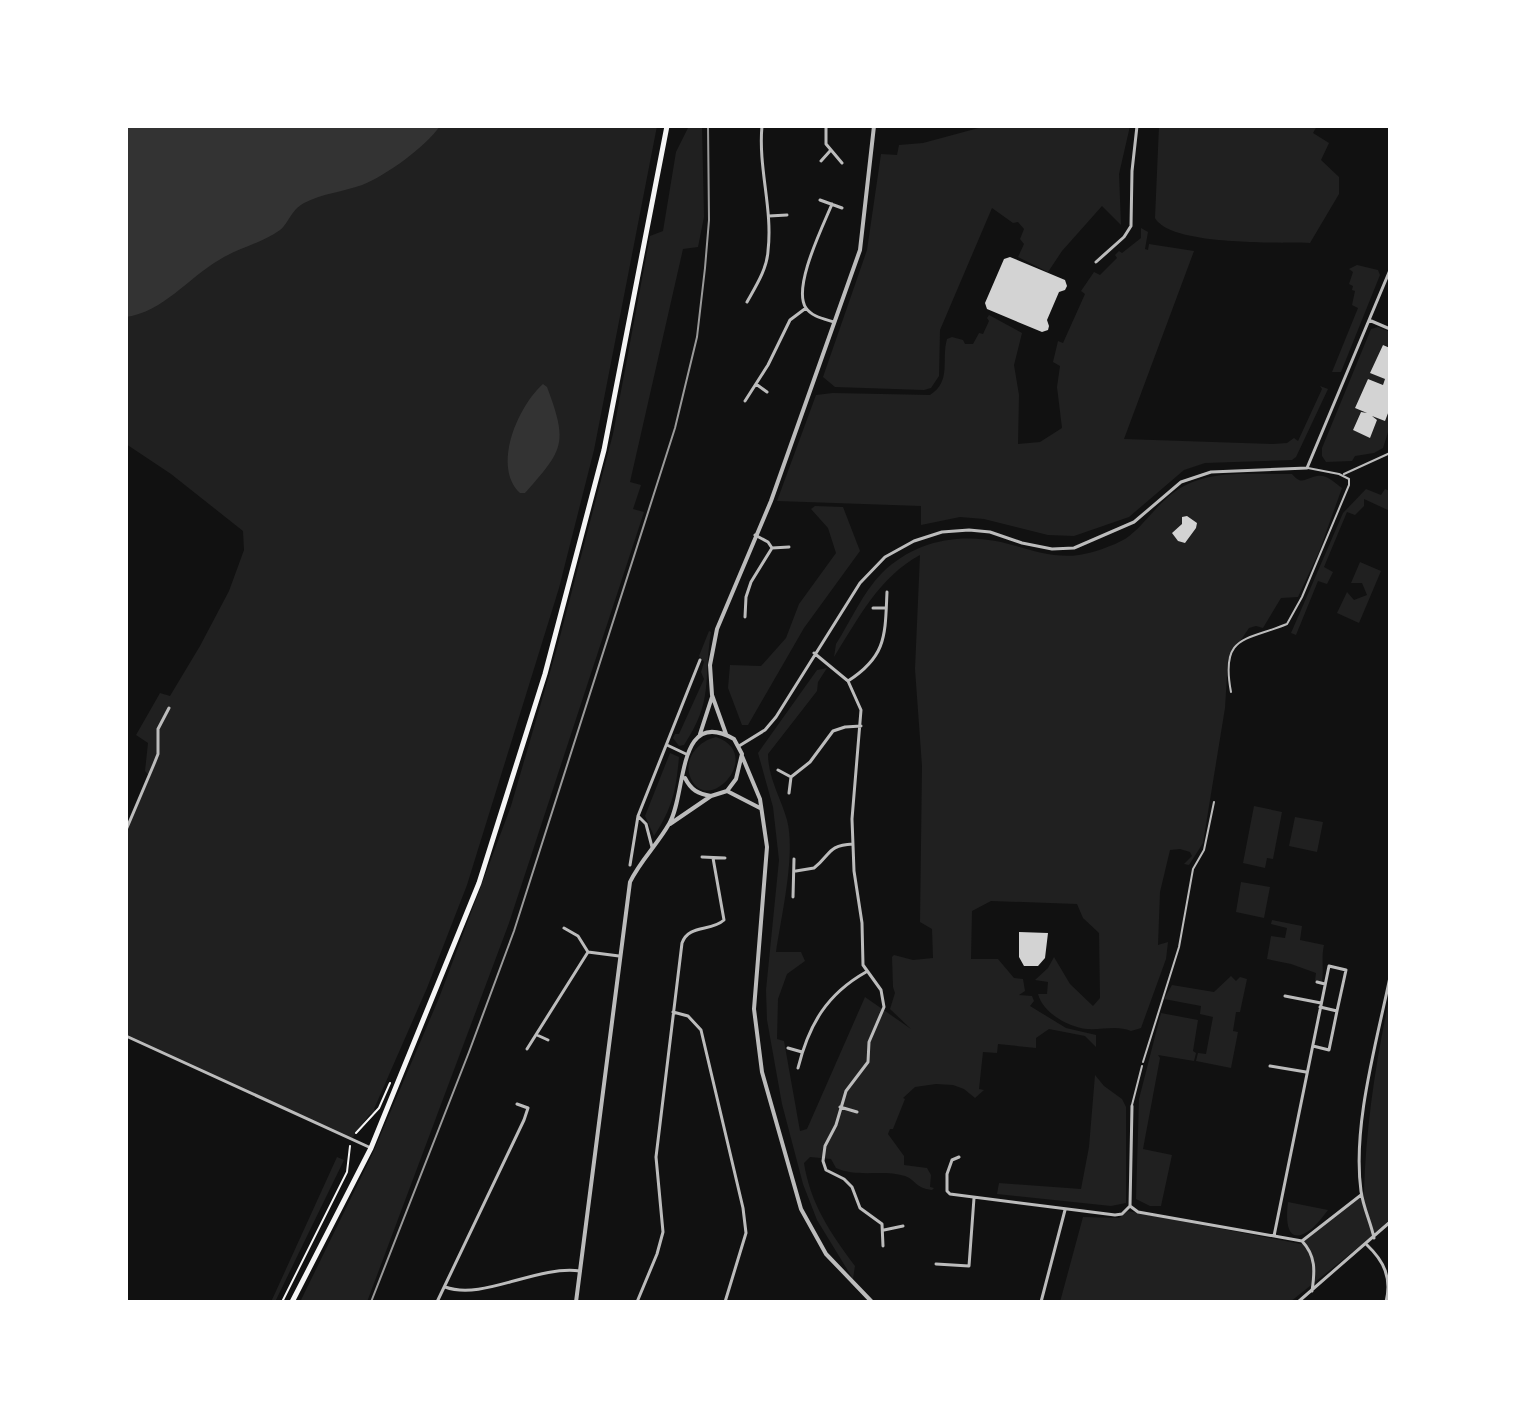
<svg xmlns="http://www.w3.org/2000/svg" width="1516" height="1428" font-family="'Zilla Slab',serif">
<style>
.green{fill:#202020}
.water{fill:#333}
.building{fill:#d3d3d3}
.lines{fill:none;stroke-linecap:round;stroke-linejoin:round}
.path{stroke:#f5f5f5;stroke-width:2}
.service{stroke:#bcbcbc;stroke-width:2}
.minor{stroke:#bcbcbc;stroke-width:3}
.tertiary{stroke:#bcbcbc;stroke-width:4}
.primary{stroke:#f5f5f5;stroke-width:5}
.rail{stroke:#9a9a9a;stroke-width:2}
</style>
<rect width="100%" height="100%" fill="#111"/>
<path class="green" d="M126,126h531l-63,324 -35,138 -92,297 -40,103 -53,121 2,2 -7,4 -18,25 -225,-104v-206l24,-53 -5,-6 3,-28 -12,-8 24,-42 10,3 30,-50 29,-55 15,-41 -1,-19 -72,-57 -45,-30z
M689,126h13l2,91 -6,30 -15,2 -53,233 11,3 -8,24 11,3 -135,411 -142,379h-67l72,-147 67,-157 72,-192 46,-158 56,-214 37,-198 13,-5 13,-79z
M986,126h144l-11,48 2,51 -19,-19 -40,45 -14,21 -30,-15 6,-13 -4,-5 4,-10 -6,-7 -5,1 -21,-15 -52,122 -1,46 -8,12 -7,2 -89,-3 -12,-10 44,-127 14,-96 16,1 2,-10 24,-2z
M1159,126h158l-4,7 16,10 -8,17 18,17v17l-29,49c-33,-1 -139,3 -155,-25z
M1141,228l7,4 -3,17 3,1 1,-6 45,7 -70,188 149,5 14,-1 7,-5 4,3 24,-52 -2,-3 8,3 -32,68 -4,3 -87,3 -21,7 -55,47 -55,19 -26,-1 -64,-16 -24,-2 -39,8v-19l-144,-5 39,-106 17,-2 97,2c22,-14 11,-35 17,-56l5,-2 11,3 2,4h8l6,-11 4,1 6,-13 -2,-3 2,-3 33,18 -8,32 5,30 -1,49 22,-2 22,-14 -5,-41 3,-21 -7,-4 5,-21 5,2 22,-49 -4,-3 13,-19 6,3 17,-17 -2,-3 4,-4 3,2 19,-15z
M1357,265l21,5 2,5 -39,97h-9l26,-64 -6,-3 3,-14 -3,-1 1,-4 -4,-2 4,-12 -4,-3z
M1378,327l12,5v15l-7,-2 -12,28 14,6 -2,6 -15,-6 -13,29 12,5h-7l-7,17 17,7 7,-17 -5,-4 12,4 6,-12v18l-7,22 -9,5 -19,3 -3,5 -26,1 -4,-6v-8l49,-119z
M1292,474c10,12 13,4 25,2 10,-2 18,7 25,12l-23,64 -21,45 -17,1 -18,30 -7,-2 -7,2 -21,31 -3,49 -22,135 -14,22 -5,-1 8,-8 -2,-4 -10,-3 -10,1 -10,42 -2,53 10,-3 -2,17 -25,69 -10,3c-14,-6 -28,-1 -44,-2 -19,-2 -44,-16 -49,-35h9l1,-12 -13,-2 13,-12 6,-11 16,27 23,22 7,-8 -1,-65 -16,-15 -6,-14 -86,-3 -19,10 -1,48h27l16,19 9,1 2,12 -6,4 13,1 2,5 -4,5 36,22 30,7v12l-11,-11 -36,-7 -13,9v10l-38,-4 -1,9 -14,-1 -4,37 5,1 -9,8 -11,-9 -11,-4 -17,-1 -21,3 -12,11 2,1 -12,30h-3l-2,5 16,22v9l23,3 4,7 -1,12 4,1 -2,2c-17,-2 -17,-11 -27,-14 -23,-7 -47,2 -69,-8l-5,-9 -21,-2 -6,6c6,40 27,71 51,103l-2,13 -36,-59 -14,-36 -21,-80 -15,-84 -1,-30 13,-130 -6,-53 -15,-54 59,-83 10,-2 -9,14 -1,9 -49,63c0,24 13,44 19,66 9,34 -6,97 -11,132h25l4,9 -18,13 -9,25 -1,40 7,2 16,90 7,-2 58,-132 46,32 -21,-20 5,-16 -2,-6 -1,-30 2,-2 19,5 20,-2 -1,-29 -12,-7 2,-156 -7,-97 5,-114c-41,22 -62,64 -86,102l2,-13c14,-22 27,-52 46,-71 33,-32 75,-40 119,-31 25,6 51,17 78,13 13,-2 34,-9 46,-16 20,-13 34,-40 59,-53 30,-17 74,-11 108,-12z
M1366,489l15,6 4,-6 5,2v20l-26,-12v7l-9,9 -8,-3 -23,55 9,5 -6,12 -9,-3 -22,54 -5,-2 52,-120z
M815,506l28,1 17,44 -56,77 -56,97h-6l-14,-37 2,-23 31,1 25,-28 13,-34 37,-51 -8,-25 -17,-19z
M1360,562l21,9 -22,52 -22,-10 10,-21 7,8 13,-5 -5,-12h-11z
M709,631l2,1c-8,49 3,68 -27,113l-5,1 -6,-8 2,-4h4l25,-55 -3,-7 3,-10 -5,-6z
M716,737c49,17 -7,79 -25,42 -9,-19 7,-38 25,-42z
M670,753l9,4c-3,33 -6,50 -25,79l-9,-20z
M1254,806l28,6 -9,47 -6,-1 -2,10 -22,-5z
M1295,817l28,5 -6,30 -28,-6z
M1241,882l29,5 -6,31 -28,-6z
M1272,920l30,6 -2,14 24,5c-3,13 0,24 -2,37l-7,-1 1,-8 -25,-9 -24,-5 4,-23 14,2 2,-10 -16,-4z
M1231,976l5,5 4,-4 7,2 -7,33h-4l-3,19 5,1 -7,36 -35,-7 2,-8 8,1 7,-37 -13,-3 1,-8 -37,-7 8,-14 42,7z
M1390,995v224l-20,19 -80,64h-230l23,-85 36,1 9,-7 173,33 63,-52c2,-67 12,-132 26,-197z
M1161,1013l37,7 -5,31 3,2 -2,8 -36,-6 2,3 -17,91 29,6 -11,51h-11l-14,-7 3,-100z
M1095,1075l9,11 18,13 4,8v96l-15,3 -114,-12 2,-11 82,6 8,-42z
M337,1157l7,3 -69,142h-4z
M1288,1202l40,8c-5,6 -11,15 -18,20 -25,18 -24,-13 -22,-28z"/>
<path class="water" d="M126,126h314c-15,21 -53,49 -78,59 -19,7 -39,8 -58,18 -14,8 -15,20 -24,27 -18,13 -42,18 -61,30 -31,18 -56,52 -93,57z
M543,384l4,3c21,56 17,62 -22,106h-5c-29,-27 -1,-88 23,-109z"/>
<path class="building" d="M1010,257l55,23 2,6 -2,4 -6,2 -12,28 2,6 -1,4 -6,2 -55,-23 -2,-6 19,-44z
M1383,345l7,3v60l-5,13 -13,-5 5,4 -7,18 -17,-8 8,-18 6,1 -12,-5 13,-29 15,6 2,-6 -15,-6z
M1187,516l10,7 -1,5 -11,15 -7,-2 -6,-8 10,-9v-7z
M1019,932l29,1 -3,25 -7,8h-14l-5,-9z"/>
<g class="lines">
<path class="path" d="M356,1133l23,-25 11,-25
M282,1302l65,-130 3,-26"/>
<path class="service" d="M1344,474l46,-21
M1231,692c-11,-58 15,-51 56,-68l15,-27 47,-112v-6l-10,-5 -31,-6
M1143,1062l36,-115 14,-78 11,-19 10,-48
M1132,1105l10,-39"/>
<path class="minor" d="M826,126v18l16,19
M821,161l9,-10
M820,200l22,8
M832,204c-9,22 -40,84 -26,104 6,9 19,11 28,14
M769,216l18,-1
M1096,262l28,-25 7,-11 1,-55 5,-45
M747,302c9,-16 20,-33 21,-51 5,-42 -10,-83 -6,-125
M1369,320l21,9
M756,384l11,8
M745,401l23,-36 22,-45 16,-12
M772,548l17,-1
M873,608h12
M745,617l1,-20 5,-15 21,-34 -4,-6 -13,-7
M814,653l34,28 13,29 -9,109 2,52 8,52 1,42 18,25 3,17 -15,35 -1,20 -22,29 -10,34 -11,21 -2,15 3,9 18,9 8,8 8,21 22,16 1,22
M848,681c39,-25 37,-46 39,-89
M667,745l19,9
M739,746l26,-16 11,-13 84,-134 25,-26 29,-16 28,-9 27,-2 21,2 32,11 30,6 22,-1 60,-26 47,-40 30,-10 96,-4 83,-198
M778,770l13,7 -2,16
M791,777l19,-15 23,-31 12,-4 16,-1
M638,816l8,8 6,23
M126,830l28,-66 4,-10v-25l11,-21
M702,857l23,1
M630,865l8,-49 62,-156
M796,871l18,-3c17,-13 13,-23 39,-24
M793,897l1,-38
M588,952l31,4
M1317,982l8,2
M1285,996l36,7
M673,1012l15,4 13,14 42,178 3,25 -21,69
M537,1035l11,5
M126,1036l245,112
M1313,1046l16,4 8,-39
M788,1048l14,4
M527,1049l61,-97 -10,-16 -14,-8
M1270,1066l36,6
M798,1068c11,-44 29,-74 68,-96
M1132,1106l-2,100 8,6 164,29c14,15 13,30 10,50
M840,1107l17,5
M959,1157l-7,3 -5,14v17l3,3 165,21 7,-1 8,-8
M884,1230l19,-4
M1274,1236c18,-90 36,-180 55,-270l17,4 -9,41 -17,-4
M1374,1238c-3,-15 -11,-31 -13,-47 -9,-65 16,-150 29,-214
M1302,1241l59,-46
M1367,1245c17,16 25,33 19,57
M936,1264l33,2 5,-68
M445,1287c38,14 91,-22 135,-16
M437,1302l87,-182 4,-12 -11,-4
M637,1302l20,-48 6,-22 -7,-75 26,-214c7,-19 29,-11 42,-23l-11,-62
M1041,1302l24,-92
M1298,1302l92,-80"/>
<path class="tertiary" d="M700,734l12,-37
M726,734l-14,-39 -2,-30 7,-36 54,-128 89,-251 14,-124
M742,756l18,43 7,48 -13,162 8,63 39,137 25,45 46,48
M685,778c6,12 13,16 26,18
M727,791l33,17
M576,1302l54,-420c10,-21 27,-37 39,-58 18,-29 7,-118 65,-85l8,15 -6,25 -9,12 -16,5 -41,28"/>
<path class="primary" d="M292,1302l79,-154 108,-265 66,-209 59,-224 63,-324"/>
<path class="rail" d="M371,1302l98,-250 45,-121 161,-503 22,-91 8,-69 4,-48 -1,-94"/>
</g>
<rect width="1516" height="1428" fill="none" stroke="#ffffff" stroke-width="256"/>
</svg>
